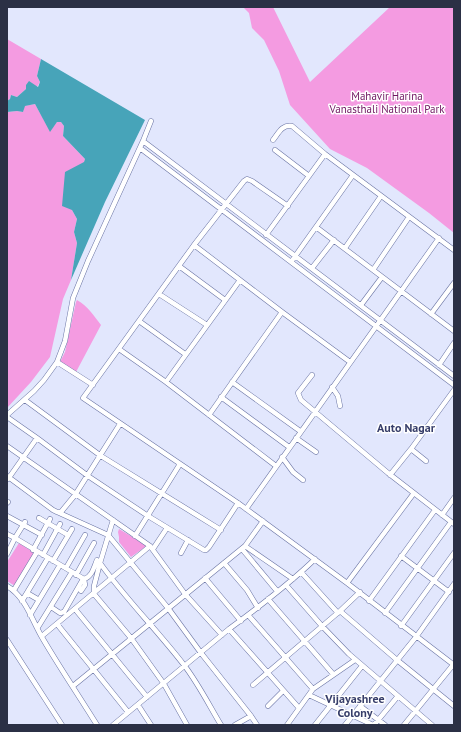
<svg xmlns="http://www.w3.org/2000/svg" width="461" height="732" font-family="'PT Sans',sans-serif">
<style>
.green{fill:#f49be1}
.water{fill:#47a4b9}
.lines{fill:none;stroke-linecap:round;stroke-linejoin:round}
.minor-casing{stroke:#6a74a4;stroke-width:5.5}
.minor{stroke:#fff;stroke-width:4.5}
.labels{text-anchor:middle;stroke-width:3;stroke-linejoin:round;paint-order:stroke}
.park-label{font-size:11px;fill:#6f1761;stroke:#fff}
.neighbourhood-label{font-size:12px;font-weight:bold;fill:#373e6a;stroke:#fff}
</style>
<rect width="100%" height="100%" fill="#e2e7fd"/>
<path class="green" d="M243,7h30l37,75 80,-75h64v226l-25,-20 -62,-45 -37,-19 -40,-44 -11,-34 -15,-31 -12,-12 -3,-15z
M7,39l34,20 -4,17 3,6 -3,5 -11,2 -9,8 -6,-2 -1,4 -3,2z
M35,104l15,27 7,-9h4l3,4 -1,10 22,23 -13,51 5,9 -3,13 3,11 -6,37 -8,19 -13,58 -19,25 -24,26v-296l10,-1 6,1 1,-6z
M77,300c11,6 17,16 24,25l-25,47 -16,-10 5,-10 11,-50z
M119,529l27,16 -1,2 -14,10 -12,-15v-5l-1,-5z
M19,543l16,10 -20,33 -8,-5v-19z"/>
<path class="water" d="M41,59l104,61 -40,82 -34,78 6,-37 -3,-11 3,-13 -5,-9 -10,-4 3,-34 19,-10 1,-3 -22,-23 1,-10 -3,-4h-4l-7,10 -15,-28 -10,2 -2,6 -6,-1 -10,1v-11l3,-2 1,-4 6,2 9,-8v-4l3,-4 9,6 2,-5 -3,-6z"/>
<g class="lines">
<defs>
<path id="minor" d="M273,140c5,-6 9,-16 19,-14l33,28 129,96
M143,141l311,235
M140,148l314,237
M275,150l34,26
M288,206l-36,-25 -5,-2 -3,2 -50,64 -111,153 155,105 109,80 107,82
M316,227l138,104
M266,235l59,-81
M194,245l88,67 68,50
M345,248l36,-52
M291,262l62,-87
M179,266l46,34
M312,268l22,-28
M373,270l36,-53
M159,294l48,31
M361,305l21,-28
M431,314l23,-31
M139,321l46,33
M119,349l47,33 110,84
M57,362l36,23
M439,365l15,-22
M312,375l-14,18 3,7 87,73 66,51
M166,382l74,-102
M232,382l68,49
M332,387l6,9 2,10
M221,397l68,50
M25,400l76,56 120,74
M7,415l27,-24 10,-11 13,-18 8,-21 8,-43 15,-37 55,-120 8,-20
M209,415l73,-103
M7,417l30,21 51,38 60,40 56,34h2l3,-3 29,-44
M296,438l20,14
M7,446l143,100 35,48 37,41
M411,449l15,12
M282,457l11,15 10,8
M390,475l21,-26 43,-59
M7,476l46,34 4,2h4l14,-17 45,-71
M8,479l29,-41
M7,503l1,-1
M246,509l193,-271
M55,511l53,24 60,73 33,45 50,63 -16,9
M442,515l12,-17
M7,516l35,19
M39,518l29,17
M113,520l-13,43c25,35 57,67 84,102 14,18 25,40 37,60
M7,534l8,4 10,-16
M135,536l45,-72
M245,546l48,33
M153,549l14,-21
M242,549l35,42
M33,550l17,-31
M181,553l7,-13
M7,554l8,-16 69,41 1,6 -4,6
M43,555l17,-31
M401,556l48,36
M53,561l19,-32
M100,563l-6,23v8l37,44 33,46 23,41
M224,563l23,27 11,18
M66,568l19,-33
M301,572l37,41
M76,575l18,-32
M205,578l36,43
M84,579c8,-2 10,-12 13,-19
M347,583l67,-90
M286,585l36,41 27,28 83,71
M7,586c19,11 25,35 36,53 17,29 36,57 54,86
M14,590l23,-38
M27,593l12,7
M268,599l65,75
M22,601l26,-43
M369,601l66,-91
M51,607l9,6 4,-1 19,-33
M75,609l72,88
M340,611l57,49 57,46
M385,613l66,-91
M30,615l30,-50
M249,616l64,73
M57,624l71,88
M401,626l53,-73
M38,627l34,-55
M229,629l70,79
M42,636l108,-90
M7,640l55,85
M253,685l87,-74 20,-19
M73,686l172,-140 18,-25
M309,695l64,30
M138,705l13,20
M268,706l15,-15
M360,706l25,19
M251,716l6,9
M113,725l116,-96c30,-22 59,-44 86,-70
M287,725l26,-36 42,-29
M315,725l47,-59
M345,725l71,-88 38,-53
M374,725l24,-29
M404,725l49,-60"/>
</defs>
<use href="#minor" class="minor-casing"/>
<use href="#minor" class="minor"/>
</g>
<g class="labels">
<g class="park-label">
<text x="387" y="100">Mahavir Harina<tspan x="387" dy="13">Vanasthali National Park</tspan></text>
</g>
<g class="neighbourhood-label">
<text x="406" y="432">Auto Nagar</text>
<text x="355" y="703">Vijayashree<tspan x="355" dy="14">Colony</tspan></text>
</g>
</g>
<rect width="461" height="732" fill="none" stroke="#2b3045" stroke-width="16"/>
</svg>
